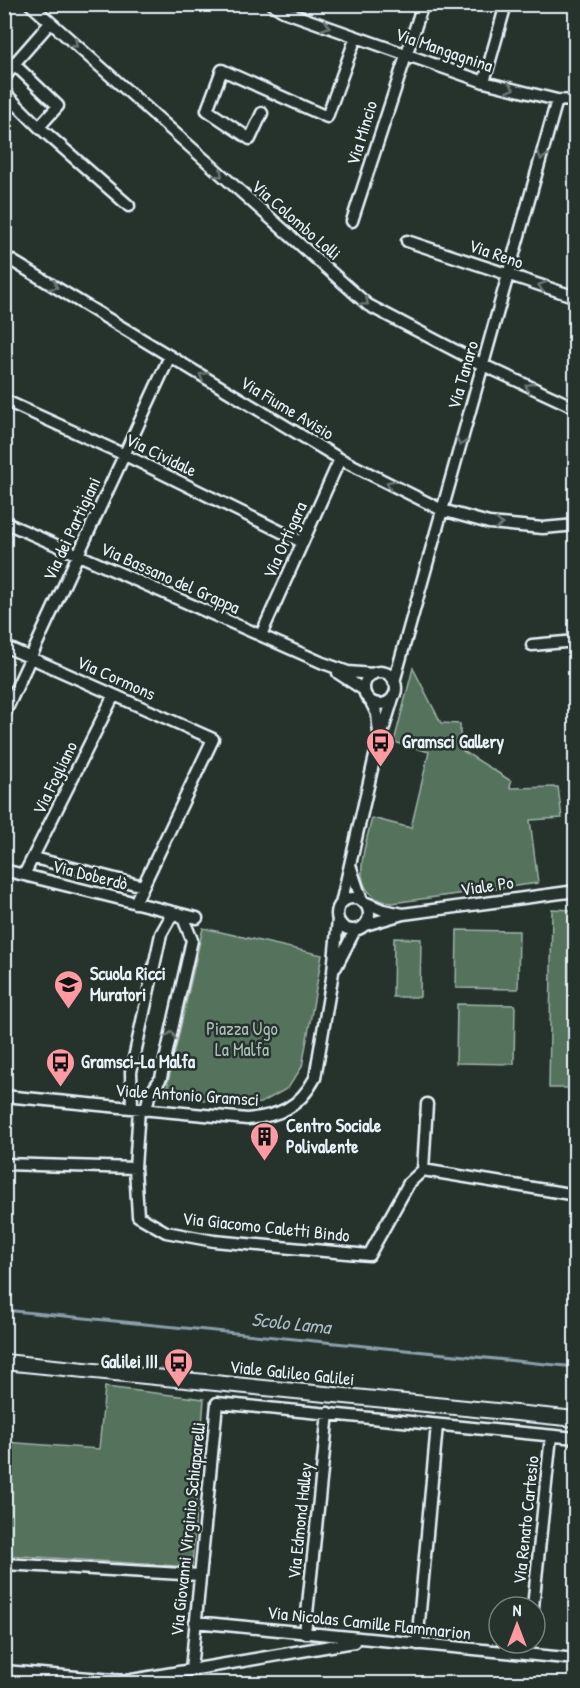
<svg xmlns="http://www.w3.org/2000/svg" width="580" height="1688" font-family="'Patrick Hand',sans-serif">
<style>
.green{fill:#54735c;stroke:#9eb2aa;stroke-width:1.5}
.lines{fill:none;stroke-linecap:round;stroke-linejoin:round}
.stream{stroke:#8c9fa8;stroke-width:3}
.minor-casing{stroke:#e8f1f8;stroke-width:15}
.tertiary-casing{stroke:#e8f1f8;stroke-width:18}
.minor{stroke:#26332d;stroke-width:10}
.tertiary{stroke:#26332d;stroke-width:14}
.oneway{stroke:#6a7674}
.labels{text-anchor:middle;stroke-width:5;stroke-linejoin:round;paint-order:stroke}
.street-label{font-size:18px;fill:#e8f1f8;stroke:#26332d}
.poi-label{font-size:18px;font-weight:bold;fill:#e8f1f8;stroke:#26332d;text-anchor:start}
.park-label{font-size:18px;fill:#adbfba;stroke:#26332d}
.water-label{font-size:20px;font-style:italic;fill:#aabbc3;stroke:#26332d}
</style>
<rect width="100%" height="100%" fill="#26332d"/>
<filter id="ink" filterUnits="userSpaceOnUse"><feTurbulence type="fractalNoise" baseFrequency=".0167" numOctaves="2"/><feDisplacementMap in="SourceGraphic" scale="12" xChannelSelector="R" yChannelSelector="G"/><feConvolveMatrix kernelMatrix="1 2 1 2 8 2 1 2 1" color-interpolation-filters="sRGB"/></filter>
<g filter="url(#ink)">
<path class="green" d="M413,668l28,55 19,1v25l51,32 -1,7 48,-1 4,31 -32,2 8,63 -146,20c-47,-7 -27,-54 -20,-85l39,10 18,-76 -35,-10z
M552,909l23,1v178h-26z
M203,928l119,27 -20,112 -14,21 -27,15 -15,1 -81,-8z
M457,930l62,1 -1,58 -62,-1z
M394,938l27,1 -1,58h-27z
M457,1004l58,1 -1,59 -58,-1z
M105,1387l99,12 -12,168 -187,-12v-113l94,7z"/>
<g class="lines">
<path class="stream" d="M4,1310l572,57"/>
<defs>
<path id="minor" d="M30,4l338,301 115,60 93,43
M272,4l11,7 201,71 73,18 19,1
M14,64l44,42 -19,21
M4,79l10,-15 36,-41
M484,82l22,-78
M4,92l35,35 90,79
M262,113l-12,26 -43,-29 15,-40 105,47 29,-80
M352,221l71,-217
M407,241l169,56
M4,256l336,203 102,51 47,13 54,5 33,-3
M4,400l121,55 177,87
M4,522l319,141 25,9 25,2
M261,635l79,-176
M532,645l44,-4
M4,646l209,93 -78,164
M364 688a16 16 0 1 1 32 0a16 16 0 1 1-32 0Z
M338,673l26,17
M394,682l163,-582
M371,702l6,12 2,19
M4,715l166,-359
M34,858l109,28
M350,865l12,36 21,9 20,4
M4,870l193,48
M24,875l90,-180
M337 914a16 16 0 1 1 32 0a16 16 0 1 1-32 0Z
M341,904l34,-148 19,-61
M365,925l38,-11 173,-23
M336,967l19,-37
M4,1096l243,23c32,-3 52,-11 68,-41l18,-106 5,-53
M132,1108l-1,-36 30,-138 9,-16 -2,-6
M139,1109l-4,59 3,48 28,16 48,9 155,14 40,-72 14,-13 4,-66
M146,1110l3,-14 12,-18 31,-138 -9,-22 -15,-6
M4,1164l131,4
M423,1170l153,25
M4,1564l196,11
M533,1607l18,-171
M195,1622l381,37
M305,1633l23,-220
M417,1644l20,-219
M191,1670l26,-267 359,35
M4,1671l122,10 228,-39"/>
<path id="tertiary" d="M4,1362l572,57"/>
</defs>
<use href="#minor" class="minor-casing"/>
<use href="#tertiary" class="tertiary-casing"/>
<use href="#minor" class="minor"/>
<use href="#tertiary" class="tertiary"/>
</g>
<defs><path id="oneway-chevron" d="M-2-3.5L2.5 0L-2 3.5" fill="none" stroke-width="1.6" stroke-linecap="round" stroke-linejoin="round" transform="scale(1.5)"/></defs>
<g class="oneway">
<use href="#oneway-chevron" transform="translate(326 26) rotate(19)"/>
<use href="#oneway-chevron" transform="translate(74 44) rotate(42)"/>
<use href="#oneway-chevron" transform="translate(510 88) rotate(13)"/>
<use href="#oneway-chevron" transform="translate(542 156) rotate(106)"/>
<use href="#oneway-chevron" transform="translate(219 174) rotate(42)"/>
<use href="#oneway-chevron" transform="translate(54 286) rotate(31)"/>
<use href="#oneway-chevron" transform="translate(542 286) rotate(-162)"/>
<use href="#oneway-chevron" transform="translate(365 302) rotate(37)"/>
<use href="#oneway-chevron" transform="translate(203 376) rotate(-149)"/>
<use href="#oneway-chevron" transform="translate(529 387) rotate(-155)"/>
<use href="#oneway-chevron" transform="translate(461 442) rotate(106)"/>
<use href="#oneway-chevron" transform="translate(390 484) rotate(-154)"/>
<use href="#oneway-chevron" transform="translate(499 524) rotate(5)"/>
<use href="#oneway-chevron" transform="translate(171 1035) rotate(-77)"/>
</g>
</g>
<defs>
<symbol id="bus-pin" viewBox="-11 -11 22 30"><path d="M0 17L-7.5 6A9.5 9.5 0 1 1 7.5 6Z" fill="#ff9aa2" stroke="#26332d"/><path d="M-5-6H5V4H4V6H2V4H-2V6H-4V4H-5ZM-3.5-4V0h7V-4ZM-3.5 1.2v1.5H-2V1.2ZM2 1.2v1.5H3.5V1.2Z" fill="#111"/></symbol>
<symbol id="school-pin" viewBox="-11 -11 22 30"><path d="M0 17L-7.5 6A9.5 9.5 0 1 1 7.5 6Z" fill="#ff9aa2" stroke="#26332d"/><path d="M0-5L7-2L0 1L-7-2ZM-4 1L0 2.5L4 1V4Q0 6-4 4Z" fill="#111"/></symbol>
<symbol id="building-pin" viewBox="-11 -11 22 30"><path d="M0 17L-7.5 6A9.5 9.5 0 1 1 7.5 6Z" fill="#ff9aa2" stroke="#26332d"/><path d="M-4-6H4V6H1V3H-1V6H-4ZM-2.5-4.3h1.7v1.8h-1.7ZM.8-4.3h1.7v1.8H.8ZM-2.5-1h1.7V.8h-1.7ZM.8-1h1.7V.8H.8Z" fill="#111"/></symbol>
</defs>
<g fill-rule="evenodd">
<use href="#bus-pin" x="364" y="726" width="33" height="45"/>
<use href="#school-pin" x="52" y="968" width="33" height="45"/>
<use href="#bus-pin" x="44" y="1046" width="33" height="45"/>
<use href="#building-pin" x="248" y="1120" width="33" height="45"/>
<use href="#bus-pin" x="162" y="1346" width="33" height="45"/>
</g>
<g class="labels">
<g class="street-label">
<text transform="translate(444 50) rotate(19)" y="6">Via Mangagnina</text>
<text transform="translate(362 133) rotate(-73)" y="6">Via Mincio</text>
<text transform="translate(296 220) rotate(41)" y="6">Via Colombo Lolli</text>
<text transform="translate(496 254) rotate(19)" y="6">Via Reno</text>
<text transform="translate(463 375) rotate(-74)" y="6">Via Tanaro</text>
<text transform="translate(287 408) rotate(31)" y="6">Via Fiume Avisio</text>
<text transform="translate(161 455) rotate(26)" y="6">Via Cividale</text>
<text transform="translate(72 529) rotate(-65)" y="6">Via dei Partigiani</text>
<text transform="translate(285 540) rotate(-66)" y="6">Via Ortigara</text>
<text transform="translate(170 578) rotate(24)" y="6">Via Bassano del Grappa</text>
<text transform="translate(116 678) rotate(24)" y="6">Via Cormons</text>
<text transform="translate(55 778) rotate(-64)" y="6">Via Fogliano</text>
<text transform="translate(90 875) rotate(14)" y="6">Via Doberdò</text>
<text transform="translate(487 886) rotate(-8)" y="6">Viale Po</text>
<text transform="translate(187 1095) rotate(4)" y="6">Viale Antonio Gramsci</text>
<text transform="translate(266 1227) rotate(6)" y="6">Via Giacomo Caletti Bindo</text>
<text transform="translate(292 1373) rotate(6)" y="6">Viale Galileo Galilei</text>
<text transform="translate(526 1520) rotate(-84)" y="6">Via Renato Cartesio</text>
<text transform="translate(300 1521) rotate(-84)" y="6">Via Edmond Halley</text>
<text transform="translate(188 1529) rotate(-84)" y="6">Via Giovanni Virginio Schiaparelli</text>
<text transform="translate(369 1623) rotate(6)" y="6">Via Nicolas Camille Flammarion</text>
</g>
<g class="poi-label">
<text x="402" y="748">Gramsci Gallery</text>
<text x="90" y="980">Scuola Ricci<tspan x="90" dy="21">Muratori</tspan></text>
<text x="81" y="1068">Gramsci-La Malfa</text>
<text x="286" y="1132">Centro Sociale<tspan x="286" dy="21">Polivalente</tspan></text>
<text x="158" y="1368" text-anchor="end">Galilei III</text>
</g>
<g class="park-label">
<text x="242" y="1035">Piazza Ugo<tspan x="242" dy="21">La Malfa</tspan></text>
</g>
<g class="water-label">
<text transform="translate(291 1323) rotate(6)" y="7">Scolo Lama</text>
</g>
</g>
<rect width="580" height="1688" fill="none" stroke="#26332d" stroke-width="24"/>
<rect x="12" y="12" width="556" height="1664" fill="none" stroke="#e8f1f8" stroke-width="2" filter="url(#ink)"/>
<g transform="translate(517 1625)"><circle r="28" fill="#26332d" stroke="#747f7e" stroke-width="1.5"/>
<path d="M0-4.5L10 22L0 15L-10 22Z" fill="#ff9aa2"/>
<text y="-9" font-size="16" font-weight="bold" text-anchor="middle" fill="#e8f1f8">N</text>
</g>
</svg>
